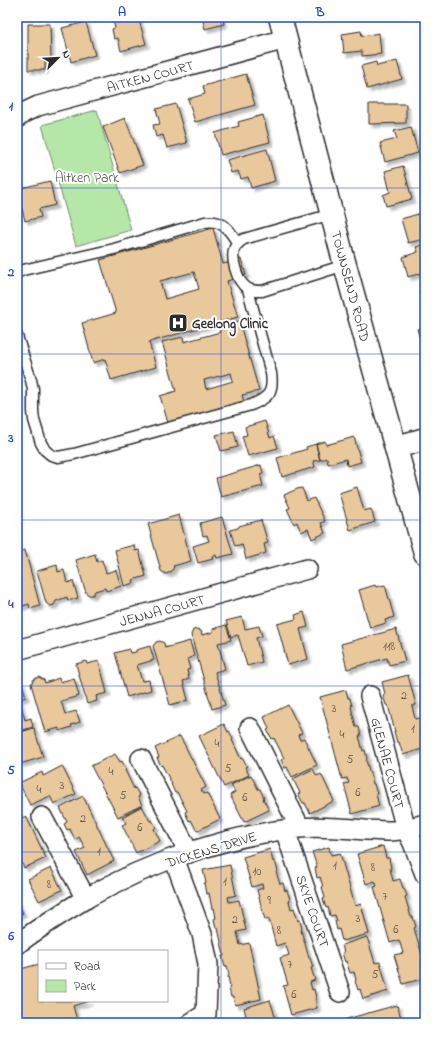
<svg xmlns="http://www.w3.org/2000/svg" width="442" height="1040" font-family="'Indie Flower',sans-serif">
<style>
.park{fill:#b5e7a8;stroke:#70896a}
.building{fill:#e9c89b;stroke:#2b2b2b;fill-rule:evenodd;filter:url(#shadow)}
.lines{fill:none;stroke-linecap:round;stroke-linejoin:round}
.lane-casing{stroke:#2b2b2b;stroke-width:13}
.street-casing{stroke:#2b2b2b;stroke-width:22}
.secondary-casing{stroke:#2b2b2b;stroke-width:25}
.lane{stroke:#fff;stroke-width:10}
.street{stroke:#fff;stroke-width:19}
.secondary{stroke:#fff;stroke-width:22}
.grid{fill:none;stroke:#1d4ed8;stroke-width:1;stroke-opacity:0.55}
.labels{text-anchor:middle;stroke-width:4;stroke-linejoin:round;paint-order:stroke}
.number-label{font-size:12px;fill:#5a5247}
.street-label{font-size:14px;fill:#2b2b2b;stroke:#fff}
.park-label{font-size:14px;fill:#4e5a4a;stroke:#fff}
.poi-label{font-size:14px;font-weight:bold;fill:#2b2b2b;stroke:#fff;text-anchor:start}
.neatline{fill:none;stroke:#1d4ed8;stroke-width:1.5}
.grid-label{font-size:13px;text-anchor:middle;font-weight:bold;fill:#1d4ed8}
</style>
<defs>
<filter id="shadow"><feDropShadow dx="3.5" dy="3.5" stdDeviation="1" flood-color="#0004"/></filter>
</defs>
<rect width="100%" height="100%" fill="#fff"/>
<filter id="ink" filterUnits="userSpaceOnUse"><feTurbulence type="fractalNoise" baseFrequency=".025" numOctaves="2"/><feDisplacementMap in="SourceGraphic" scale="8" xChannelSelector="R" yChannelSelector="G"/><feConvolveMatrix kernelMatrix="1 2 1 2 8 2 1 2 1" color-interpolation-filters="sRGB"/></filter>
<g filter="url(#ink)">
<path class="park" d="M97,110l34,120 -55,16 -34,-121z"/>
<path class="building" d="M112,17h26l8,27 -25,7 -3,-13 -4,1 -2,-10 3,-1z
M202,17h20l2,7 -19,5z
M86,22l9,33 -24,7 -9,-34z
M28,24h22l1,35h-6v11h-17z
M361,31l1,5 17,-3 2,21 -19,2v-5l-18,2 -2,-19z
M397,61l5,18 -35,10 -6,-23 15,-4 1,4z
M246,74l9,31 -60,17 -7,-23 17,-5 -2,-8z
M176,104l11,39 -20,5 -4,-13 -7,2 -3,-12 7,-1 -4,-15z
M369,104h37v19l-37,1z
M263,115l7,27 -49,13 -6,-22 24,-7 -1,-4z
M125,118l18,47 -23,8 -17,-46z
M411,127l7,26 -33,9 -5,-19 17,-4 -3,-8z
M267,149l8,32 -24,7 -3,-11 -7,2 -3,-8 -7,2 -4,-13z
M403,166l9,33 -26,7 -3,-11 7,-3 -5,-21z
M50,181l5,24 -16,4 2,8 -16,4 -8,-32z
M425,212v21l-2,1 1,5 -16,4 -7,-24z
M213,228l10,36 18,-5 5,16 -19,6 11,36 -89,25 7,25 -45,13 -6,-21 -12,4 -11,-40 34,-10 -16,-53zM194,272l5,17 -34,10 -5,-18z
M425,244v28l-17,5 -5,-20 15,-5 -2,-5z
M425,289v24l-6,-22z
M239,321l20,70 -17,4 2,7 -76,21 -8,-27 16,-5 -14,-49 21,-5 1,5 36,-10 -1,-6zM231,373l2,8 -27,8 -2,-9z
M425,327v21l-2,1 -6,-20z
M265,421l5,17 4,-2 4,12 -30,8 -6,-20 5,-1 -2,-8z
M234,431l4,16 -17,4 -5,-16z
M354,437l7,25 -14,4 -1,-7 -18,5 -1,-6 -7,2 -4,-16 9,-3 1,4z
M316,444l4,16 -7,1 2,6 -33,10 -5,-19 30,-9 -1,-2z
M261,465l2,8 -3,1 3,12 -42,11 -5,-19z
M357,487l7,24 7,-2 4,13 -25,8 -11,-37z
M302,488l5,13 7,-3 11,23 -4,2 4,10 -13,6 -4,-10 -7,3 -4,-10 -3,2 -7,-15 3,-1 -6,-13 13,-6z
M179,515l12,46 -18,5 1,1 -3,5 -5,2 -5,-3 -13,-47z
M222,517l11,37 -16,4 -1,-3 -4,1 1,3 -15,4 -5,-17 16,-5 -2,-6 -4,1 -3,-13z
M261,520l7,23 -4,1 2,9 -20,6 -4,-15 -7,2 -5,-16 8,-2 1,-2z
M134,545l1,6 4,-1 7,26 -13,4 1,3 -10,3 -9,-36z
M25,550l15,56 -10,3 -1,-5 -9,3 -3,-9v-2h2l-2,-8v-36z
M95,554l2,8 5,-2 4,13 10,-3 5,16 -15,5 -1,-3 -10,3 -2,4h-4l-3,-2 -10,-33z
M57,565l1,7 6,-2 3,13 6,-2 5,17 -10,3 -1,-4 -11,4 -2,4 -4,1 -4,-3 -9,-32z
M375,585l1,2 9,-2 9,32 -9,3 1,3 -16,5 -11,-38z
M304,612l4,15 -8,2 8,30 -20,6 -11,-41 19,-5 -1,-4z
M242,617l3,12 14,-3 3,10 -6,2 6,24 -15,4 -9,-31 -7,2 -5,-16z
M226,625l5,15 -13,3 7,26 -10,3 10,33 -13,4 -21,-74 2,-5 4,-1 4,2 1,4 11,-3v-3z
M396,629l9,32 -16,4 -2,-7 -40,11 -6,-25z
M160,641l4,2 1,5 25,-7 4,15 -7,3 3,10 -3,1 2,9 -6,2 5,19 -18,5 -17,-59 3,-4z
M150,646l4,14 -17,5 5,16 7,-1 2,10 -24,7 -12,-44 14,-4 1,4 6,-1v-2z
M86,661l1,3 12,-3 8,32 -11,3 1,5 -10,3 -11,-40z
M408,675l8,30 -4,1 3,13 4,-1 6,19v11l-22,7 -4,-13h-2l-3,-10h1l-7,-27h-2l-3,-10 2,-1 -3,-12z
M39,677l5,3 1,3 14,-5 1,4 14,-4 5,18 -18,5 4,13 11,-3 4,11 -9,3 1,2 -13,4v-3l-14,4 -14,-48 3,-5z
M21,681l5,16 -7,2 6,21 6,-2 2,9 -16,5v-50z
M346,690l2,8h2l2,8 -1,1 5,20h3l2,9h-2l4,15 2,-1 2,9 -1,1 7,24h1l3,10h-1l3,12 -27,8 -8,-30 5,-1 -2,-5 -5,1 -22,-82z
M288,705l14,28 -4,2 2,5 4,-2 13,27 -25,12 -5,-10 -2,1 -4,-8 3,-2 -10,-20 -2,1 -5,-9 2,-1 -5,-12z
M224,724l4,8 1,-1 4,8 -1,1 9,19 1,-1 5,8 -2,1 4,8 -25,12 -25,-51z
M34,728l9,29 -23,7 -3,-11v-20z
M180,736l26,51 -5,3 3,4 3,-1 13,26 -23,12 -6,-11 -2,1 -4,-9 2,-1 -10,-19 -2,1 -4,-9h1l-10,-19 -1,1 -4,-8 2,-1 -4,-9z
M115,754l5,8 2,-1 4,8 -1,1 9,19 1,-1 5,8 -2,1 4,8 -24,12 -27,-51z
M62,766l14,28 -22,10 -4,-8 -20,9 -11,-22 23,-11 1,4z
M313,769l4,7 4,-2 13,27 -24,12 -5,-10h-2l-5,-9 2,-1 -7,-14z
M251,775l7,14h2l4,9 -1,1 6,11 -25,12 -14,-27 5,-3 -4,-7z
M83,796l31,65 -27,14 -11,-23 9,-4 -6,-11 -4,3 -5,-11 -3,1 -3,-6 3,-2 -7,-14z
M142,806l8,15 2,-1 4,7 -2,2 6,12 -24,12 -14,-28 4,-2 -4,-6z
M17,814l2,5 7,-3 20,42 -22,10 -7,-14z
M383,846l3,12h3l2,10h-1l3,13 7,-2 3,9h1l3,8 -2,1 6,20h2l3,10 -2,1 8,27h2l1,4v5h-1l1,14 -22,6 -9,-29 9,-2 -4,-13 -9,3 -16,-56 3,-1 -2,-5 -9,3 -9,-30z
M329,847l2,8 9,-2 15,53 6,-2 8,30 -27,7 -3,-12 -2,1 -2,-9h2l-2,-6 -5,1 -2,-9 -2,1 -3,-9 2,-1 -3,-11h1l-3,-10 -3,1 -2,-10 2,-1 -5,-15z
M270,849l3,13 2,-1 3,10 -2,1 4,12 3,-1 2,8 2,-1 3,10 -1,1 2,8 3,-1 4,13 2,-1 2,10h-1l8,28h1l3,9 -2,1 4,12 -5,2 2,8 2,-1 2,9 -1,1 2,9 -26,7 -8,-29 5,-1 -8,-27 9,-3 -4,-12 -9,3 -7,-27 -4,1 -8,-30 6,-2 -1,-4 -10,3 -9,-30z
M230,865l6,30 -8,2 1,5 10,-2 7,30 -9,2 3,13 9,-2 12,56 -26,6 -2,-8h-2l-2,-9 1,-1 -2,-11 1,-1 -2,-9 -2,1 -3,-11h2l-6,-28h-2l-2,-9 2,-1 -2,-10 -2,1 -3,-16 -3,1 -2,-11h2l-3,-13z
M51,868l11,22 -23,11 -11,-22z
M17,901l6,12 -6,3z
M367,937l8,26 5,-1 8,29 -25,8 -3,-10 -2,1 -3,-9 1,-1 -2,-8 -4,1 -4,-12 -1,1 -3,-9h2l-2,-8z
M39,964v37h50l-16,5 5,17h-58l-3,-10v-43z
M270,1000l7,23h-31l-2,-7h2l-2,-8z
M397,1005l5,16 -7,2h-51l-1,-3z"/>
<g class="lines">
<defs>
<path id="lane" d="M332,214l-88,25c-3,2 -7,4 -9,8 -5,10 2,35 12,41 4,3 10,3 15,3l83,-26
M17,273l6,-3 91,-21 91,-27c17,-3 25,8 33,22
M17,336l14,44 2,9v22l1,9 7,23 4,7 6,5 7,2 16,-3 177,-49c17,-7 23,-12 20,-32l-19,-68 -4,-16"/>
<path id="street" d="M17,118l6,-5 15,-7 248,-67
M17,650l290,-81
M370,696l36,133 7,14 12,31
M250,728l50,100
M141,759l48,94
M42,817l44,82
M285,830l55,162
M174,858l28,76 6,30 -2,50 -15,9
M17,944c22,-16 45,-31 68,-45 63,-36 142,-64 214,-71 22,-2 44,0 66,2 8,0 17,1 25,1 12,0 24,-4 35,-7"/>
<path id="secondary" d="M280,17l65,248 80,288
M396,447l29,-8"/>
</defs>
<use href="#lane" class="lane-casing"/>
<use href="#street" class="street-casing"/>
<use href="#secondary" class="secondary-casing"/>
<use href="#lane" class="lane"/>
<use href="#street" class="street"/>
<use href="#secondary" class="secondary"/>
</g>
</g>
<path class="grid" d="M221,17v1006M17,188h408M17,354h408M17,520h408M17,686h408M17,852h408"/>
<defs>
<symbol id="hospital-square" viewBox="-11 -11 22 22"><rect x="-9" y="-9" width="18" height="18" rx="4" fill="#2b2b2b" stroke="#fff"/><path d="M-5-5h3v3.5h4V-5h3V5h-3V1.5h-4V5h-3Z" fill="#fff"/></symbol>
</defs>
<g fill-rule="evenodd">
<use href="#hospital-square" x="167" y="312" width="22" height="22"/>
</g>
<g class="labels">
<g class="number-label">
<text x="389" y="650">118</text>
<text x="404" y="699">2</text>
<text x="334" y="712">3</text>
<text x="413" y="732">1</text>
<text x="342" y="738">4</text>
<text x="217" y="747">4</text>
<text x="350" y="763">5</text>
<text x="228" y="772">5</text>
<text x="111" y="775">4</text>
<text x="62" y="789">3</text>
<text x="39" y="793">4</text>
<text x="358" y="796">6</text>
<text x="123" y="799">5</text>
<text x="245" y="801">6</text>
<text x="83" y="822">2</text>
<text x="140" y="831">6</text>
<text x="99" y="855">1</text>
<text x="335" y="869">1</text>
<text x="373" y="871">8</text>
<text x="257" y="875">10</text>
<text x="225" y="885">1</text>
<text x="49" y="888">8</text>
<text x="385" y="900">7</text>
<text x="269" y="904">9</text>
<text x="358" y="922">3</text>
<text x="235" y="923">2</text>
<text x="396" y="933">6</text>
<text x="279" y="934">8</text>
<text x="290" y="968">7</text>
<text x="375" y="978">5</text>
<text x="294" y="998">6</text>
</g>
<g class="street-label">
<text transform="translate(150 76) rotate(-15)" y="5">AITKEN COURT</text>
<text transform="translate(351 286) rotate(75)" y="5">TOWNSEND ROAD</text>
<text transform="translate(162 610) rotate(-15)" y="5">JENNA COURT</text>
<text transform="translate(388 763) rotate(75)" y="5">GLENAE COURT</text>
<text transform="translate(211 849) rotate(-17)" y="5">DICKENS DRIVE</text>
<text transform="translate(313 911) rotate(71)" y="5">SKYE COURT</text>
</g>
<g class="park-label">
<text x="87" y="182">Aitken Park</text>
</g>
<g class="poi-label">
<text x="192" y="328">Geelong Clinic</text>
</g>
</g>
<rect width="442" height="1040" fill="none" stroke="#fff" stroke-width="44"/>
<rect x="38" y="950" width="130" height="52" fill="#ffffff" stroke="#aaaaaa"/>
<rect x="46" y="963" width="20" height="6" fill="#ffffff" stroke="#aaaaaa"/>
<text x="74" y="970" font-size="12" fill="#2b2b2b">Road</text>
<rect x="46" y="980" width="20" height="12" fill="#b5e7a8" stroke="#aaaaaa"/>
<text x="74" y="990" font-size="12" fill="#2b2b2b">Park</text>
<g transform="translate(58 58) rotate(66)" stroke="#ffffff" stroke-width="3" paint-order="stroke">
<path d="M0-3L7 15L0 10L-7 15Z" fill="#2b2b2b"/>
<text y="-6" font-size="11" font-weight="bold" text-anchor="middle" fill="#2b2b2b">N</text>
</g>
<rect x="22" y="22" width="398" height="996" class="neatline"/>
<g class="grid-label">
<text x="122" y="16">A</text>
<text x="320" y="16">B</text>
<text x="11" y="110">1</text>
<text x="11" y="276">2</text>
<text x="11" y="442">3</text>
<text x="11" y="608">4</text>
<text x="11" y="774">5</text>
<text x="11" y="940">6</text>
</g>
</svg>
